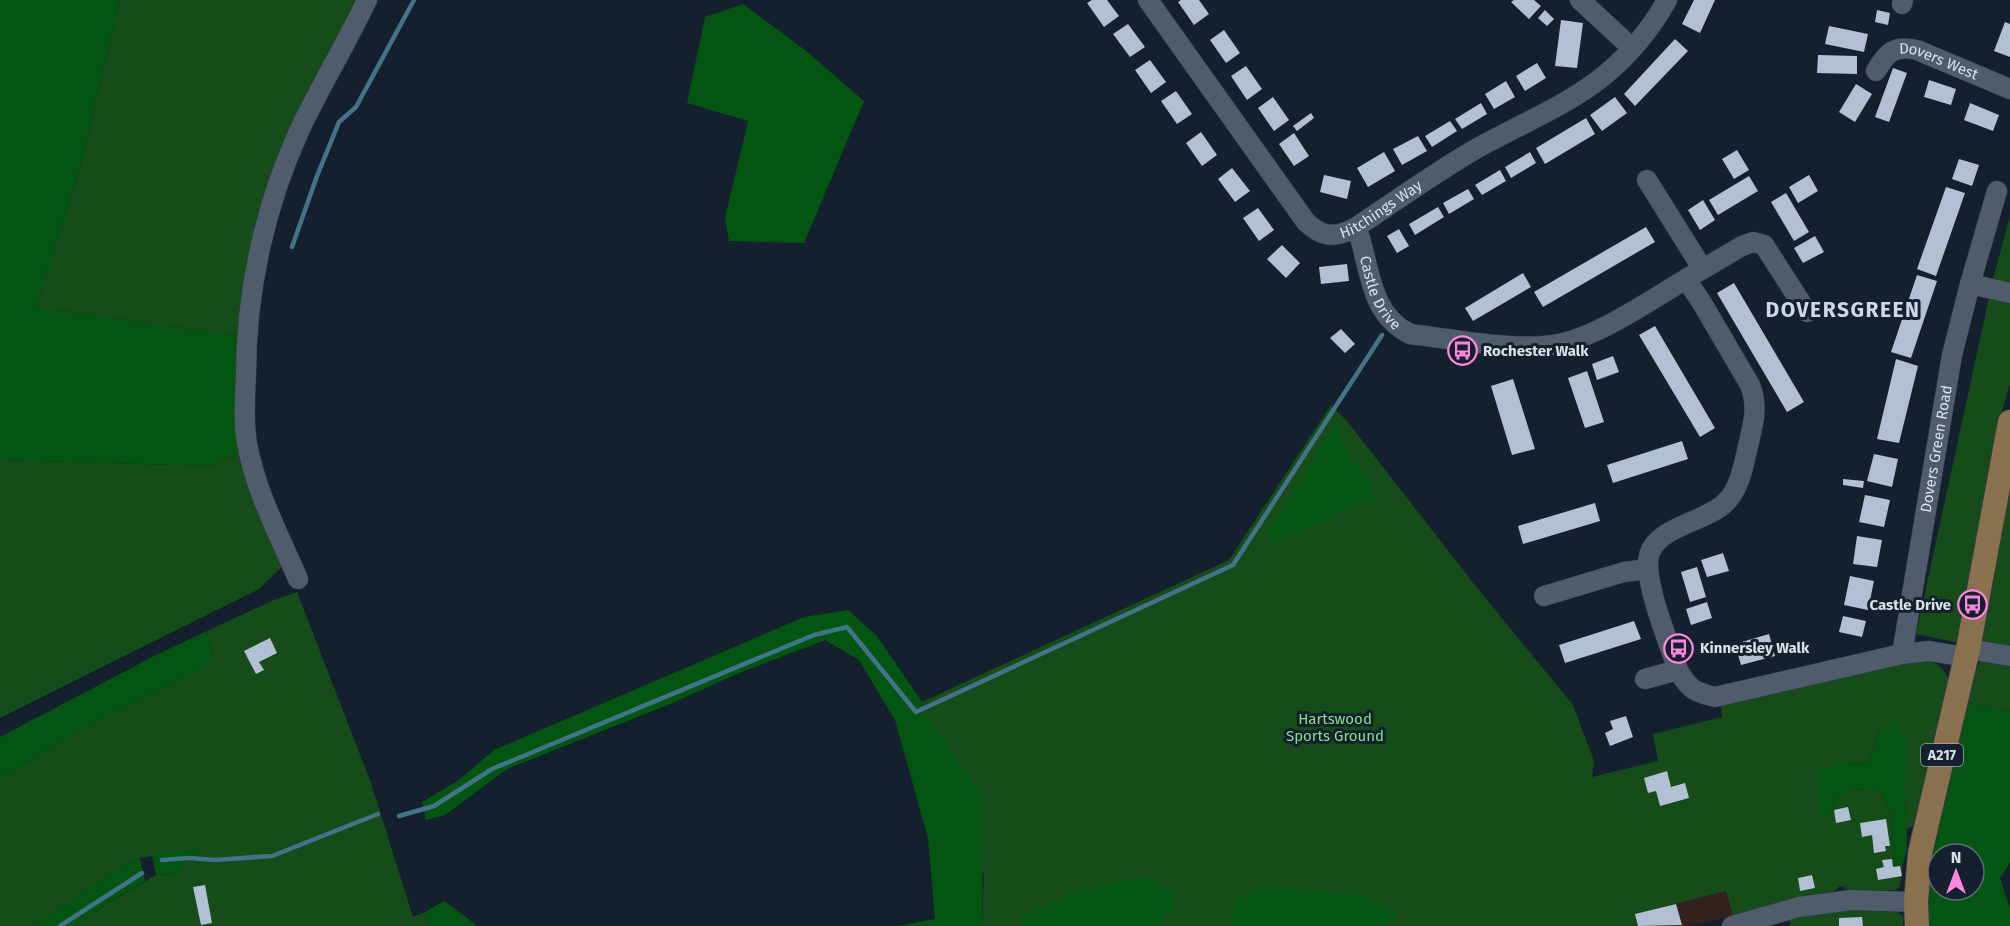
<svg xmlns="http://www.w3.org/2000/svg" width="2010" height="926" font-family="'Fira Sans',sans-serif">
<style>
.industrial{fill:#34211d}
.green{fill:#154c1a}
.forest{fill:#035511;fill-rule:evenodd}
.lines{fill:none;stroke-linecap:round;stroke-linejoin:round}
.stream{stroke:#427388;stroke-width:4.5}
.building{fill:#b1c0d2}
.minor-casing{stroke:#313945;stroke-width:21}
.major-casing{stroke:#313945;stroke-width:26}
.minor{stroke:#4f5c6c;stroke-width:20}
.major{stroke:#8a714d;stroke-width:24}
.labels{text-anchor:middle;stroke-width:6;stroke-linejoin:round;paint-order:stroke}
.shield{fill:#15202e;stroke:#9ea7b2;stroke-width:1.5}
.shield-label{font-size:14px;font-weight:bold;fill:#d9e1ea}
.street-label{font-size:15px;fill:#d9e1ea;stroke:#15202e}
.poi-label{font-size:15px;font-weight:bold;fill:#d9e1ea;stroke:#15202e;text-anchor:start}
.park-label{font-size:15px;fill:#84e186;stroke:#15202e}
.district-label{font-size:21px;font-weight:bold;letter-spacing:1.5px;fill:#cadaec;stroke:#15202e}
</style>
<rect width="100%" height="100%" fill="#15202e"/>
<path class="industrial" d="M1727,891l6,25 -47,10h-48l-3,-12z"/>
<path class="green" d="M120,0h239l-64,120 -56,216 -203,-29 43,-135z
M2010,216v167l-16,57 -35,203 -43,-9 77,-355z
M1331,405l16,16 131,168 95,116 21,56 -2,16 66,-16 -5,-27 69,-17 -1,-11 184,-44c21,-3 38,-3 44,21l-36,143 -7,3 -1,-35 -25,-64 -13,34 -25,-1 -14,55 7,-18 17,-10 27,-2 12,28 4,48h8l-3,22 -4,4 -43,1 -13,-5 -8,8 -99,22 -7,-25 -90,23 2,12h-656l2,-51 -62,-173 307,-142z
M240,453l45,111 -26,25 -259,129v-258l212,6z
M2010,464v188l-27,-10 -2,-7 4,-31h4l3,-16z
M297,592l74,191 42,134 12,-5 4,14h-354l30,-21 51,-30 25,-2 3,-12 11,-1 4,-11 -59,9 -24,12 -82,56h-34v-147l101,-60 97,-48 15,-13 -6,-27 67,-31z
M1987,658l23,4v50l-45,-10c4,-15 6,-37 22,-44z
M1827,910l69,1 7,5v10h-113l-1,-6z"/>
<path class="forest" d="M0,0h120l-41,172 -43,135 203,29 1,117 -28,13 -212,-6z
M743,4l62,46 59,51 -60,142 -75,-2 -4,-23 23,-97 -61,-18 18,-86z
M1340,427l7,27 20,21 10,28 -18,-1 -36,21 -48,19 -9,-6 65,-106z
M848,610l29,26 45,66 5,14 57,81 -2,129h-85l38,-7 -7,-81 -33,-118 -36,-60 -34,-20 -88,34 -67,30 -163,65 -62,46 -19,5 -4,-18 37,-22 35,-30 310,-133z
M207,631l6,27 -15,13 -97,48 -101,60v-42l154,-81z
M1965,702l45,10v151l-10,15 10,30v18h-87l6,-76zM1938,854h36v36h-36z
M1897,720l9,19 -1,55 2,54 -4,16h-8l-4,-48 -12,-28 -27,2 -17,10 -7,18 -9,-5 -2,-43 25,-7 25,1 13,-34z
M200,849l-5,11 -11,1 -3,12 -25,2 -4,-20z
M140,858l5,23 -40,24 -30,21h-41l82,-56z
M1148,876l31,21 -19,27 1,2h-141l2,-10 52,-25z
M1267,886l100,10 29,18 -8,12h-157l4,-27z
M444,901l34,25h-49l-4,-14z"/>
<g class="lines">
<path class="stream" d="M292,247l25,-71 22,-54 17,-15 58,-107
M399,816l35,-10 58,-37 322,-134 33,-8 69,85 317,-147 149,-230
M162,860l27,-2 26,2 57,-4 106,-42
M60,926l82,-53"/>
</g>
<path class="building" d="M1092,0h15l12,16 -15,11 -17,-24z
M1181,0h18l10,14 -15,11 -16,-23z
M1514,0h20l7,6 -12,13 -18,-17z
M1694,0h21l-15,33 -18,-9z
M1545,10l9,9 -7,7 -9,-8z
M1877,10l13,3 -2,12 -13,-3z
M1561,20l22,3 -6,45 -22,-2z
M2005,22l5,2v33l-16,-6z
M1128,24l17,23 -15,10 -17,-23z
M1829,26l39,8 -4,18 -39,-8z
M1224,30l16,23 -14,10 -16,-23z
M1675,39l13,12 -53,55 -11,-12z
M1818,55l39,1v18l-40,-1z
M1150,60l16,22 -15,11 -16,-23z
M1537,63l9,15 -21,13 -9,-15z
M1246,66l16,23 -15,11 -16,-24z
M1893,68l14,5 -18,49 -14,-5z
M1929,80l27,9 -5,16 -27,-8z
M1506,81l9,16 -21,12 -9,-15z
M1856,84l16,10 -17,28 -16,-10z
M1176,91l16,23 -15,10 -16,-23z
M1273,97l16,23 -15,11 -16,-23z
M1615,97l12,16 -25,18 -12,-16z
M1481,103l6,11 -25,15 -7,-10z
M1970,103l29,12 -6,16 -29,-11z
M1311,113l3,5 -17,13 -4,-5z
M1586,118l9,16 -50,30 -9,-16z
M1450,121l7,10 -25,16 -7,-11z
M1201,132l16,23 -15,11 -16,-23z
M1294,133l15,23 -15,10 -15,-22z
M1418,136l9,15 -25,14 -9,-16z
M1737,150l12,20 -15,9 -12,-20z
M1384,152l11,19 -27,16 -11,-19z
M1530,152l6,11 -25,15 -6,-11z
M1959,159l20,6 -7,21 -20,-7z
M1232,168l18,23 -15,11 -17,-23z
M1500,170l6,11 -24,14 -7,-10z
M1324,175l27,6 -4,18 -27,-7z
M1809,175l9,16 -20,12 -9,-16z
M1749,176l9,15 -40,24 -9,-15z
M1946,187l19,6 -29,83 -19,-7z
M1468,189l6,10 -25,15 -6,-11z
M1786,193l23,39 -15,9 -23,-39z
M1703,200l12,20 -15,10 -12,-20z
M1438,207l6,10 -29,18 -6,-11z
M1258,208l16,22 -15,11 -16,-23z
M1646,227l9,15 -112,65 -9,-15z
M1399,229l10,17 -12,7 -10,-17z
M1815,236l9,16 -21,11 -9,-15z
M1282,245l18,18 -14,15 -19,-19z
M1347,264l2,17 -28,3 -2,-17z
M1523,273l8,14 -58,34 -8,-13z
M1917,275l20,6 -26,77 -20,-6z
M1734,283l70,119 -17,10 -70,-119z
M1655,326l60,102 -15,9 -61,-102z
M1341,329l14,15 -10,9 -15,-15z
M1613,356l6,16 -22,8 -5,-16z
M1896,359l22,7 -19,77 -22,-4z
M1587,371l17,51 -19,6 -17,-50z
M1513,379l22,70 -23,6 -21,-69z
M1682,441l6,18 -75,24 -6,-18z
M1874,454l24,5 -6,28 -25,-6z
M1843,479l21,2 -1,7 -20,-3z
M1865,495l25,5 -6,27 -25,-5z
M1595,503l5,18 -77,23 -5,-18z
M1857,536l25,4 -5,27 -24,-3z
M1723,553l6,18 -22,6 -6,-17z
M1697,567l9,30 -16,5 -9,-30z
M1850,576l24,5 -6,29 -24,-5z
M1707,602l5,16 -21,7 -5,-16z
M1843,616l23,5 -4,16 -23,-5z
M1634,621l7,18 -76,24 -6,-18z
M1769,634l6,22 -34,9 -6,-21z
M270,638l7,15 -18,9 5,8 -8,4 -12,-23z
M1626,716l7,21 -23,9 -5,-13 8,-4 -3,-8z
M1667,771l4,16 14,-4 4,15 -29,8 -4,-15 -8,2 -4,-15z
M1848,807l3,13 -15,3 -2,-13z
M1886,819l4,27h-5l1,5 -12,2 -2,-18 -10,2 -2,-14z
M1892,859l1,8 7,-1 2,10 -24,4 -2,-11 8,-2 -2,-7z
M1812,875l3,13 -15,3 -2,-13z
M205,885l7,38 -11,2 -8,-38z
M1676,904l6,21 -44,1 -3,-12z
M1862,917l1,9h-24v-8z"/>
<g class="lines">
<defs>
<g id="minor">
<path id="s1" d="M1148,0l158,222c17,16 28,16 49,6 39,-26 78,-54 119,-78 42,-24 95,-45 132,-76 24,-20 46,-47 61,-74"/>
<path d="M1580,0l52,48"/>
<path d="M1902,4l1,-4"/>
<path id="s2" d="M1876,71c11,-19 18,-26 41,-21l93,39"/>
<path d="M1647,180l55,88"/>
<path id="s3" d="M1355,228l5,10c11,38 12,77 50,96 43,5 107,18 148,10 39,-7 93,-44 128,-65l16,24 48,82c8,20 4,36 -1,57 -5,20 -8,45 -23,60 -19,20 -69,24 -77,53 -6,26 20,88 29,115 11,19 16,22 37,27l187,-43 27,-3 37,6"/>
<path d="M1686,279l56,-33 11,-4 11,3 43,67"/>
<path d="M1970,284l27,-93"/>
<path d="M298,579c-19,-44 -43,-89 -51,-136 -4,-21 -2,-46 -1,-68 0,-84 19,-170 54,-246 21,-44 46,-85 67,-129"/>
<path d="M1544,596l80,-24 24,-3"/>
<path d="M1968,649l42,7"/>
<path id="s4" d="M1902,654l50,-299 18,-71 40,9"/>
<path d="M1645,679l33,-9"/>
<path d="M1732,926l67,-19 52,-7 65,2"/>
</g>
<path id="major" d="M1917,926l-1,-24 4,-49 48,-204 42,-227"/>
</defs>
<use href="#minor" class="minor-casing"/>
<use href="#major" class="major-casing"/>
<use href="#minor" class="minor"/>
<use href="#major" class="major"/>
</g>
<defs>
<symbol id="bus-ring" viewBox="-11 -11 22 22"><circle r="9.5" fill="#15202e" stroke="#fe86e1" stroke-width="1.5"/><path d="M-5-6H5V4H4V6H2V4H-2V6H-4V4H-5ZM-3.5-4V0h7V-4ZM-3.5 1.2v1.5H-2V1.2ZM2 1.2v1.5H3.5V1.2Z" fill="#fe86e1"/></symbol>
</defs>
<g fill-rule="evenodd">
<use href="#bus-ring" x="1446" y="334" width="33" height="33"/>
<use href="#bus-ring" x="1956" y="588" width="33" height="33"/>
<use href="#bus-ring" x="1662" y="632" width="33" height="33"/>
</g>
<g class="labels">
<rect class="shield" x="1921" y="744" width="42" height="22" rx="4.5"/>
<g class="shield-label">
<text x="1942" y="760">A217</text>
</g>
<g class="street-label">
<text dy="5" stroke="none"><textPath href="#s2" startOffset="75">Dovers West</textPath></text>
<text dy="5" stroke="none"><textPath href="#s1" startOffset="358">Hitchings Way</textPath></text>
<text dy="5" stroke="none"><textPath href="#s3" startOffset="70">Castle Drive</textPath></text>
<text dy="5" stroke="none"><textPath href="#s4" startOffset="208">Dovers Green Road</textPath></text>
</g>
<g class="poi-label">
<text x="1483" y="356">Rochester Walk</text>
<text x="1951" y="610" text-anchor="end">Castle Drive</text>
<text x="1700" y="653">Kinnersley Walk</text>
</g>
<g class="park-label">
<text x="1335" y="724">Hartswood<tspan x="1335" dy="17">Sports Ground</tspan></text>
</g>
<g class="district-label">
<text x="1843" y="317">DOVERSGREEN</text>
</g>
</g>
<g transform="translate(1956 872)"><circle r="28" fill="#15202e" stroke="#636d79" stroke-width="1.5"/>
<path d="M0-4.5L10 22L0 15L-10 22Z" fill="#fe86e1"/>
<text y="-9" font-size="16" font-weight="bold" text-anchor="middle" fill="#d9e1ea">N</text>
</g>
</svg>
